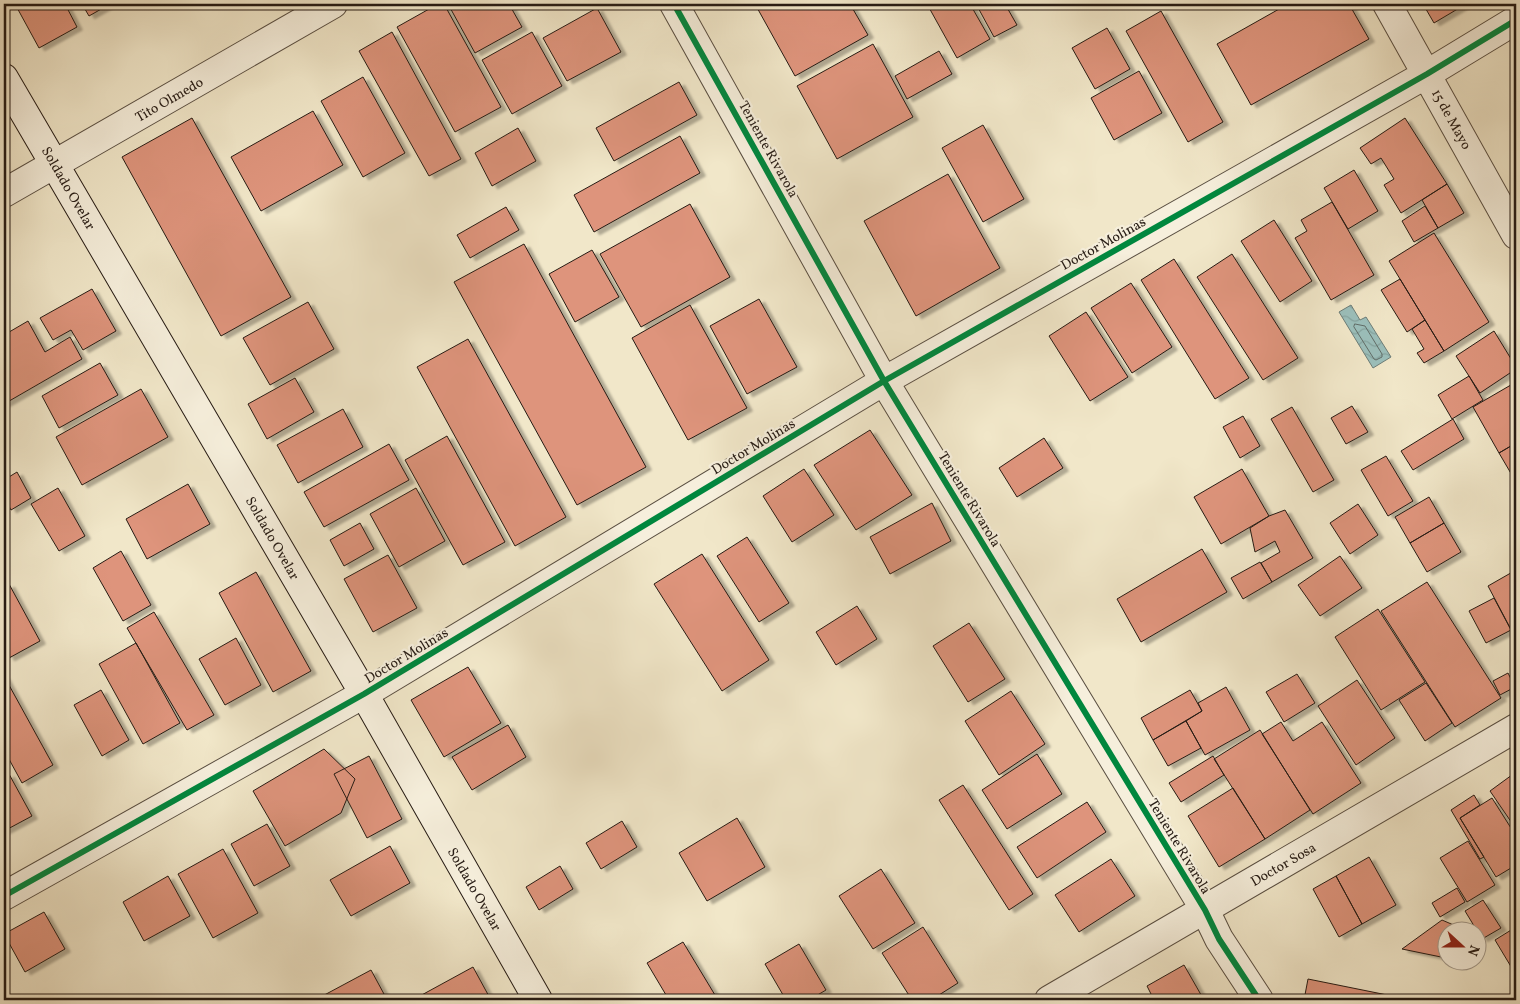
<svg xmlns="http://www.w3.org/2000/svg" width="1520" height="1004" font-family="Vollkorn,serif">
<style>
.water{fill:url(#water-waves);stroke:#6c7d78}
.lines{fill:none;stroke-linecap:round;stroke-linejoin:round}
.shore{stroke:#606d68;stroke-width:1}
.building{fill:#de947b;stroke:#261b14;filter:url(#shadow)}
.minor-casing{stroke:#594e41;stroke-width:30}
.tertiary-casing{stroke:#594e41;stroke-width:30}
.secondary-casing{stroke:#261b14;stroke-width:30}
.minor{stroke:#f6efdc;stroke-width:28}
.tertiary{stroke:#f6efdc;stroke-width:28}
.secondary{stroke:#f6efdc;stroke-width:28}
.cycleway-casing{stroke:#f6efdc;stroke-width:9}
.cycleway{stroke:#00873e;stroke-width:6}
.labels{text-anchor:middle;stroke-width:4.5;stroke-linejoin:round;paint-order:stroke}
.street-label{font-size:14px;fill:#261b14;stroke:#f6efdc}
</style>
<defs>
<pattern id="water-waves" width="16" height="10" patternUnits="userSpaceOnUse" patternTransform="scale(1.25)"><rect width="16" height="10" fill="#9bbfbb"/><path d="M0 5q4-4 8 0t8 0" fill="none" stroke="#85a4a0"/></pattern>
<filter id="shadow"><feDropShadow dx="5.5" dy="3" stdDeviation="1" flood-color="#0004"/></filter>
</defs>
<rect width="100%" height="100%" fill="#f1e7c9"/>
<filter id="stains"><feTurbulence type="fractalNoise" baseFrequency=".004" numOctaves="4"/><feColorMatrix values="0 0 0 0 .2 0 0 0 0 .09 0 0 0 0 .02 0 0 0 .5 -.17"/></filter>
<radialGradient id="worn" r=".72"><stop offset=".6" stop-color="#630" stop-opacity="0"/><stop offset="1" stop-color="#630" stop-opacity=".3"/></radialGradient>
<path class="water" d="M1351,305l9,15 6,-3 25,40 -18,11 -34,-56z"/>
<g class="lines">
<path class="shore" d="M1355,324l10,2 17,28v3l-6,3 -2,-1 -20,-32z"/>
</g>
<path class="building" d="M15,4h50l12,23 -38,21z
M82,4h28l-21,12z
M438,4h6l57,103 -46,25 -58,-105z
M448,4h61l13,23 -47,26z
M755,4h95l18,31 -73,41z
M927,4h43l20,35 -33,19z
M976,4h29l12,21 -23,12z
M1288,4h61l20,35 -118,66 -34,-61z
M1423,4h43l-32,19z
M597,8l24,44 -54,29 -24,-43z
M1161,11l62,111 -35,20 -62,-111z
M1107,28l23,41 -35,20 -23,-41z
M392,32l69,127 -32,17 -70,-125z
M532,32l30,54 -50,28 -30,-54z
M873,44l40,73 -76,42 -40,-73z
M939,51l13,23 -45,25 -12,-23z
M1139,71l23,42 -48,27 -23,-42z
M363,77l42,76 -42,24 -42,-76z
M679,82l18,33 -83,46 -18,-33z
M313,111l30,54 -82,46 -30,-54z
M192,118l99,179 -70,39 -99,-179z
M1405,118l42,66 -46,29 -17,-28 10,-6 -13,-21 -10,6 -11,-16z
M983,125l41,74 -41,23 -41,-74z
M518,128l18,33 -44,25 -17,-33z
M680,136l20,37 -106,59 -20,-37z
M1516,159v11l-5,-9z
M1354,170l24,41 -30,18 -24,-41z
M948,174l52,94 -84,48 -52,-95z
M1447,184l17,29 -26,15 -16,-28z
M1332,202l42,73 -43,25 -36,-62 12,-7 -6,-11z
M690,204l40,73 -89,50 -41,-73z
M1425,206l13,22 -24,14 -12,-21z
M506,207l13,23 -49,28 -13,-23z
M1274,220l38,61 -32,21 -39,-61z
M1434,233l55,89 -45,29 -55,-90z
M524,244l122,223 -69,38 -123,-223z
M592,250l27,47 -44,25 -26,-48z
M1232,254l66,104 -35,22 -66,-103z
M1174,259l75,119 -34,21 -74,-119z
M1400,279l25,41 -18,12 -26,-42z
M1131,283l41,64 -40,26 -41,-65z
M92,289l24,42 -33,19 -12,-20 -18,10 -13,-22z
M759,299l38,68 -50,27 -37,-68z
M308,302l26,47 -64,36 -27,-47z
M690,305l57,103 -59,32 -56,-102z
M1086,312l42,65 -38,24 -41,-65z
M1425,320l19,31 -20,12 -7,-10 7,-4 -12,-20z
M28,321l17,31 25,-15 12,22 -78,45v-28l1,-1 -1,-3v-37z
M1494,331l22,36v2l-36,24 -24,-37z
M468,339l98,178 -51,29 -98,-179z
M100,363l18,32 -59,33 -17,-32z
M1469,376l14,24 -31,19 -14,-24z
M295,378l19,34 -47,27 -19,-35z
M1516,382v61l-17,10 -26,-46z
M141,389l27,48 -86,48 -26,-48z
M1352,406l16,26 -22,12 -15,-26z
M1292,407l42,73 -21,12 -42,-73z
M343,409l20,38 -65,36 -21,-38z
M1243,416l17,30 -20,12 -17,-31z
M1453,419l11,20 -51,31 -12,-19z
M870,430l42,65 -56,35 -42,-65z
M447,436l58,106 -42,23 -58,-105z
M1044,438l19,30 -46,29 -18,-29z
M1516,443v39l-17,-29z
M389,444l20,36 -85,47 -20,-35z
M1386,456l27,45 -25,15 -27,-46z
M804,469l30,46 -42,27 -29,-46z
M1242,469l27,47 -48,28 -27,-47z
M17,472l14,26 -20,12 -7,-13v-17z
M188,484l22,40 -63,35 -21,-40z
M58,488l27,48 -26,15 -28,-47z
M416,488l29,53 -46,26 -29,-53z
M1429,497l15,26 -34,20 -15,-26z
M932,503l19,38 -61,33 -20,-37z
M1358,504l20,31 -28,19 -20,-31z
M1285,510l28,48 -41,24 -11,-19 19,-11 -5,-11 -20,11 -5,-24 19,-12z
M360,523l14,26 -30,17 -14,-26z
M1444,523l17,29 -34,20 -17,-29z
M747,537l42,66 -30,19 -42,-66z
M1202,549l25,43 -86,50 -24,-43z
M121,551l30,54 -28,16 -30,-53z
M702,554l67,106 -47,31 -68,-107z
M388,555l29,53 -44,24 -29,-53z
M1340,556l22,32 -42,28 -22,-31z
M1260,562l12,20 -29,17 -12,-21z
M1516,570v69l-28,-53z
M256,572l55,99 -38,21 -54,-99z
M1427,582l74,116 -46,29 -74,-116z
M9,584l31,57 -31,17 -5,-9v-62z
M1494,598l17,32 -25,13 -17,-32z
M857,606l20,33 -41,26 -20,-33z
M1378,609l47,73 -44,28 -46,-73z
M154,612l60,103 -27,15 -60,-102z
M969,623l36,56 -37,23 -35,-56z
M236,638l25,47 -36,20 -26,-46z
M136,643l44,80 -37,21 -44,-80z
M468,667l33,56 -57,34 -33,-57z
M1508,673l7,14 -15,8 -7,-14z
M1297,674l18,29 -31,19 -18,-30z
M4,676l49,89 -31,18 -18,-33z
M1357,680l38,58 -39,27 -38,-59z
M1426,683l26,40 -27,18 -26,-41z
M1226,687l24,43 -45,25 -19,-34 16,-10 -4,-8z
M101,690l28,50 -27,16 -28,-51z
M1190,690l12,21 -49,29 -12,-22z
M1011,691l34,53 -46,31 -34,-54z
M1186,721l15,27 -33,18 -15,-26z
M1281,722l12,19 29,-19 39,61 -48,31 -51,-80z
M508,725l18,32 -54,33 -20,-33z
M1260,730l50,80 -45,29 -51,-80z
M324,749l31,30 -14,34 -56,33 -32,-55z
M1037,754l25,40 -55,35 -25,-39z
M369,756l33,63 -35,19 -33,-64z
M1213,756l11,19 -43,27 -12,-19z
M1516,772v57l-26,-38z
M9,774l23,42 -28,15v-54z
M963,785l70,109 -24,16 -70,-110z
M1233,788l32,51 -46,28 -31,-51z
M1474,795l6,10 -20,13 24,39 -4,2 -29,-49z
M1492,798l24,38v29l-20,12 -36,-59z
M1087,802l19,30 -69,46 -20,-31z
M737,818l28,49 -58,34 -28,-48z
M622,821l15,26 -36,22 -15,-26z
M267,824l23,42 -36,20 -23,-42z
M1468,841l27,44 -28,17 -27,-44z
M390,846l20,37 -59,33 -21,-36z
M223,849l35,64 -45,25 -35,-64z
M1369,857l27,48 -34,19 -26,-48z
M1111,859l24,37 -56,36 -24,-37z
M560,866l13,23 -34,21 -13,-23z
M881,869l34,54 -42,26 -34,-53z
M168,876l22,40 -46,25 -21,-39z
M1336,876l26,48 -23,13 -26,-48z
M1457,888l8,14 -25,15 -8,-14z
M1483,900l18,28 -19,11 -17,-28z
M44,912l21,37 -40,23 -21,-38z
M1442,920l23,10 -1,2h-16l-2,26 -44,-9z
M923,927l35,56 -27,17h-19l-30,-47z
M1516,927v48l-21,-35z
M683,942l35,58h-49l-22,-37z
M799,944l27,46 -17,10h-23l-21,-36z
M1184,965l20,35h-50l-7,-14z
M473,967l18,33h-72l-1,-3z
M371,970l13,24 -11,6h-58z
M1308,979l104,21h-108z"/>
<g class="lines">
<defs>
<path id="minor" d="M674,4l210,377 321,529 14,29 40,61
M1387,4l129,231
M4,193l329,-189
M4,896l360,-202 520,-313 543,-307 89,-54"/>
<path id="tertiary" d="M1049,1000l467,-272"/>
<path id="secondary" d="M4,78l360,616 174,306"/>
</defs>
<use href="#minor" class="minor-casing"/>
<use href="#tertiary" class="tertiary-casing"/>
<use href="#secondary" class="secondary-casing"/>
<use href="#minor" class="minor"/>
<use href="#tertiary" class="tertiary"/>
<use href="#secondary" class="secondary"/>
<defs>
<path id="cycleway" d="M674,4l210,377 321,529 14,29 40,61
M4,896l360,-202 520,-313 543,-307 89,-54"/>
</defs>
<use href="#cycleway" class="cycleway-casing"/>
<use href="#cycleway" class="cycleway"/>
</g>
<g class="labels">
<g class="street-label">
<text transform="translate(169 99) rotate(-30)" y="5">Tito Olmedo</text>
<text transform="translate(1452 119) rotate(61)" y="5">15 de Mayo</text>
<text transform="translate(769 149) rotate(61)" y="5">Teniente Rivarola</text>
<text transform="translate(69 188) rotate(60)" y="5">Soldado Ovelar</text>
<text transform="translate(1103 243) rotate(-29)" y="5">Doctor Molinas</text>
<text transform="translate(753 446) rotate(-31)" y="5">Doctor Molinas</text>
<text transform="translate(970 499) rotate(59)" y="5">Teniente Rivarola</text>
<text transform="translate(273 538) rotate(60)" y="5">Soldado Ovelar</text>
<text transform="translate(406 655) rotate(-31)" y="5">Doctor Molinas</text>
<text transform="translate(1180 846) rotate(59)" y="5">Teniente Rivarola</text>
<text transform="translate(1283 864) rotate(-30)" y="5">Doctor Sosa</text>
<text transform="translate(475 889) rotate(60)" y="5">Soldado Ovelar</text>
</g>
</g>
<rect width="1520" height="1004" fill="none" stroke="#f1e7c9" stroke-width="20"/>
<rect x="5" y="5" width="1510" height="994" fill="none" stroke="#261b14" stroke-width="2.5"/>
<rect x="10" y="10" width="1500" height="984" fill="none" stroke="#261b14"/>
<g transform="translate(1462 946) rotate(111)"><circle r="24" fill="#f6efdc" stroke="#a39a8c"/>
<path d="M0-4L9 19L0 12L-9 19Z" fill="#8f2418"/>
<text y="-8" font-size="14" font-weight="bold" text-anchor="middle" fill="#261b14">N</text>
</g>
<rect width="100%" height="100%" filter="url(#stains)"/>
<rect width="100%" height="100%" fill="url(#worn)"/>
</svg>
